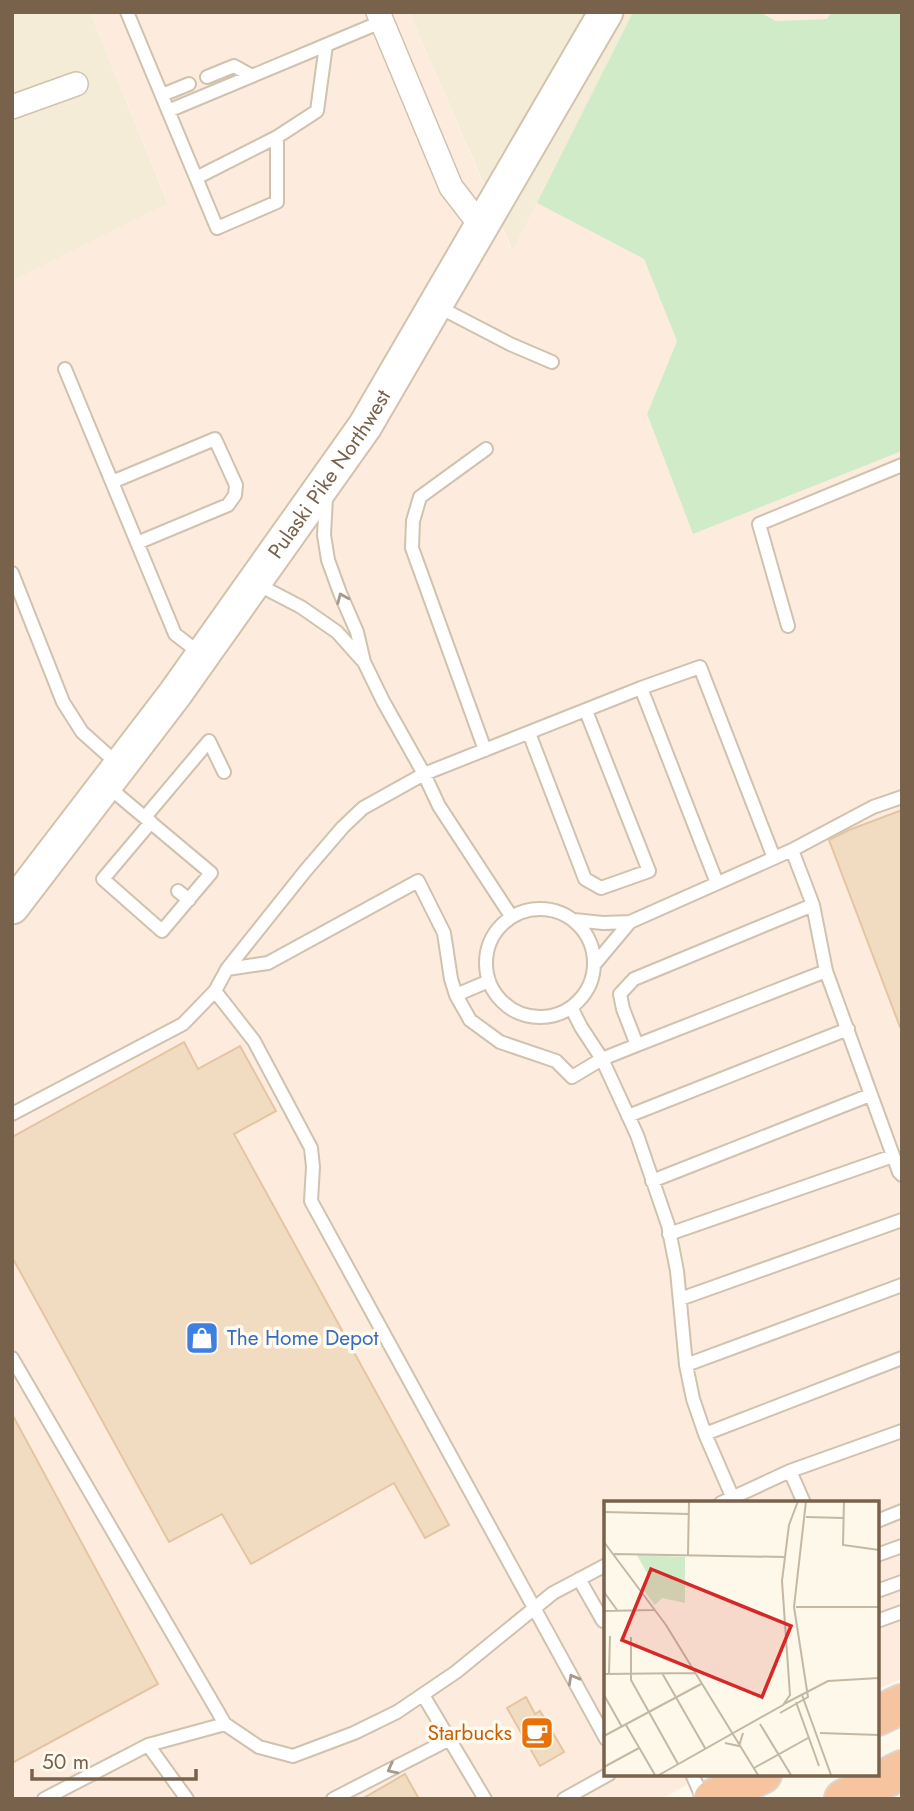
<svg xmlns="http://www.w3.org/2000/svg" width="914" height="1811" font-family="Jost,sans-serif">
<style>
.residential{fill:#f5ecd7}
.commercial{fill:#fdecdd}
.green{fill:#d0ebc7}
.building{fill:#f2dcc1;stroke:#e5c5a1;stroke-width:2}
.lines{fill:none;stroke-linecap:round;stroke-linejoin:round}
.lane-casing{stroke:#cfc2ae;stroke-width:16}
.street-casing{stroke:#cfc2ae;stroke-width:26}
.secondary-casing{stroke:#d2c3ac;stroke-width:37}
.highway-casing{stroke:#dcd6d0;stroke-width:42}
.lane{stroke:#fff;stroke-width:12}
.street{stroke:#fff;stroke-width:23}
.secondary{stroke:#fff;stroke-width:33}
.highway{stroke:#f7c4a0;stroke-width:38}
.oneway{stroke:#a7998b}
.labels{text-anchor:middle;stroke-width:7;stroke-linejoin:round;paint-order:stroke}
.street-label{font-size:21px;fill:#78624c;stroke:#fffbf0}
.shop-label{font-size:21px;fill:#366cbe;stroke:#fffbf0;text-anchor:start}
.food-label{font-size:21px;fill:#c56008;stroke:#fffbf0;text-anchor:end}
.inset-road{fill:none;stroke:#c4b8a5;stroke-width:2}
.view{fill:#d62828;fill-opacity:0.15;stroke:#d62828;stroke-width:3.5}
.inset-edge{fill:none;stroke:#78624c;stroke-width:3.5}
</style>
<rect width="100%" height="100%" fill="#fdf8e9"/>
<path class="residential" d="M12,12h78l78,192 -156,77z
M409,12h224l-120,240 -37,-86z"/>
<path class="commercial" d="M90,12h319l103,239 25,-48 107,56 33,82 -30,73 46,120 209,-83v1228l-25,10v-186h-271v271h99l-43,25h-650v-1518l156,-78z
M759,12h72l-4,7 -52,2z"/>
<path class="green" d="M633,12h126l17,9 51,-2 4,-7h71v439l-209,83 -46,-120 30,-73 -33,-82 -107,-56z"/>
<path class="building" d="M902,810v217h-2l-71,-187 20,-10z
M184,1042l14,27 42,-23 36,65 -42,23 215,391 -24,13 -31,-55 -143,81 -29,-50 -53,28 -157,-285v-120z
M12,1414l146,270 -146,79z
M526,1697l9,17 5,-3 24,41 -24,14 -33,-58z
M405,1774l14,25h-57z"/>
<g class="lines">
<defs>
<path id="lane" d="M127,12l90,216 60,-26v-65l40,-26 9,-66 -158,66
M326,45l55,-23
M207,77l27,-11 18,10
M162,95l27,-11
M196,178l81,-41
M435,305l75,39 42,18
M65,369l110,265 27,21
M112,482l103,-43 21,46 -1,10 -7,10 -91,38
M326,497l-2,38 4,25 12,33 17,39 7,30 19,39 41,73 15,32 72,110
M12,573l51,129 19,30 38,34
M255,583l46,24 36,25 25,28
M788,626l-29,-102 143,-59
M641,688l76,195
M529,733l56,146 16,9 48,-17 -63,-160
M485,750l-73,-202 1,-27 7,-24 66,-48
M106,785l105,88 -49,58 -59,-52 48,-57
M145,817l64,-76 15,31
M792,850l21,55 13,66 73,201 3,3
M178,891l11,9
M813,905l-179,74 -14,15 3,15 14,36 189,-74
M486 963a54 54 0 1 1 108 0a54 54 0 1 1-108 0Z
M574,920l29,3 27,-1 162,-72 81,-43 29,-10
M594,965l36,-43
M227,969l41,-6 150,-82 26,52 7,46 5,16 14,25 30,22 56,19 16,16 30,-18 35,-14
M215,991l39,50 57,107 2,19 -2,34 295,538
M456,995l33,-14
M571,1007l10,20 21,32 35,76 31,90 9,46 9,94 7,34 12,35 30,69
M12,1114l171,-90 32,-33 12,-22 79,-99 37,-43 20,-19 61,-34 217,-86 59,-21 74,191
M628,1116l220,-87
M652,1181l218,-86
M669,1234l224,-78
M680,1299l222,-79
M12,1358l213,366 34,23 34,9 61,-23 43,-21 59,-40 97,-79 53,-28
M686,1365l216,-80
M705,1434l197,-76
M790,1471l14,32
M721,1503l69,-32 112,-40
M877,1521l25,-10
M877,1555l25,-9
M579,1579l24,42
M877,1591l25,-9
M877,1621l25,-9
M423,1695l62,104
M148,1745l39,54
M692,1774l11,25
M44,1799l104,-54 77,-21
M333,1799l117,-60
M564,1799l45,-25"/>
<path id="street" d="M378,12l73,175 30,39
M12,107l64,-23"/>
<g id="secondary">
<path id="s1" d="M12,907l163,-213 190,-268 241,-414"/>
</g>
<path id="highway" d="M877,1716l25,-12
M713,1799l49,-25
M844,1799l58,-29"/>
</defs>
<use href="#lane" class="lane-casing"/>
<use href="#street" class="street-casing"/>
<use href="#secondary" class="secondary-casing"/>
<use href="#highway" class="highway-casing"/>
<use href="#lane" class="lane"/>
<use href="#street" class="street"/>
<use href="#secondary" class="secondary"/>
<use href="#highway" class="highway"/>
</g>
<defs><path id="oneway-chevron" d="M-2-3.5L2.5 0L-2 3.5" fill="none" stroke-width="1.6" stroke-linecap="round" stroke-linejoin="round" transform="scale(1.75)"/></defs>
<g class="oneway">
<use href="#oneway-chevron" transform="translate(342 598) rotate(-113)"/>
<use href="#oneway-chevron" transform="translate(573 1679) rotate(-119)"/>
<use href="#oneway-chevron" transform="translate(392 1769) rotate(153)"/>
</g>
<defs>
<symbol id="shop-square" viewBox="-11 -11 22 22"><rect x="-9" y="-9" width="18" height="18" rx="4" fill="#3f7fe0" stroke="#fffbf0"/><path d="M-5-2.5h2.3a2.7 3.5 0 0 1 5.4 0H5L5.5 6h-11ZM-1.5-2.5h3a1.5 2.3 0 0 0-3 0Z" fill="#fff"/></symbol>
<symbol id="cafe-square" viewBox="-11 -11 22 22"><rect x="-9" y="-9" width="18" height="18" rx="4" fill="#e8710a" stroke="#fffbf0"/><path d="M-5.5-4.5H6V0H3Q3 3.5 0 3.5H-2.5Q-5.5 3.5-5.5 0ZM3-3.2v2h1.7v-2ZM-6 4.5H4V6H-6Z" fill="#fff"/></symbol>
</defs>
<g fill-rule="evenodd">
<use href="#shop-square" x="183" y="1319" width="38" height="38"/>
<use href="#cafe-square" x="518" y="1714" width="38" height="38"/>
</g>
<g class="labels">
<g class="street-label">
<text dy="7" stroke="none"><textPath href="#s1" startOffset="537">Pulaski Pike Northwest</textPath></text>
</g>
<g class="shop-label">
<text x="227" y="1345">The Home Depot</text>
</g>
<g class="food-label">
<text x="512" y="1740">Starbucks</text>
</g>
</g>
<g transform="translate(604 1501)">
<rect width="275" height="275" fill="#fdf8e9"/>
<path d="M33,54l48,2v46l-23,-5 -7,7 -14,-18 8,-10z" fill="#d0ebc7"/>
<path class="inset-road" d="M240,0l-1,44 36,5M0,11l85,2M202,16l37,1M0,41l62,83 92,150M10,53l170,3M84,54l1,-54M0,91l13,18M192,106h83M0,110l50,-1M27,136v43l47,84M5,172l1,-37M58,172l43,75M1,173l90,-1M0,194l18,32M198,194l29,80M192,201l23,64M180,203l44,-23 51,-3M176,212l28,-16 -14,-90 12,-106M156,223l31,51M22,224l29,50M216,232l59,2M0,235l97,-52M121,242l14,3 4,-13M0,266l35,-19M150,267l54,-30M55,274l124,-70 7,-10 -8,-114 7,-56 9,-24"/>
<path class="view" d="M47,68l140,57 -29,71 -140,-57z"/>
<rect width="275" height="275" class="inset-edge"/>
</g>
<rect width="914" height="1811" fill="none" stroke="#78624c" stroke-width="28"/>
<path d="M32 1769v10h164v-10" fill="none" stroke="#78624c" stroke-width="3.5"/>
<text x="42" y="1769" font-size="21" fill="#78624c" stroke="#fffbf0" stroke-width="5" paint-order="stroke">50 m</text>
</svg>
